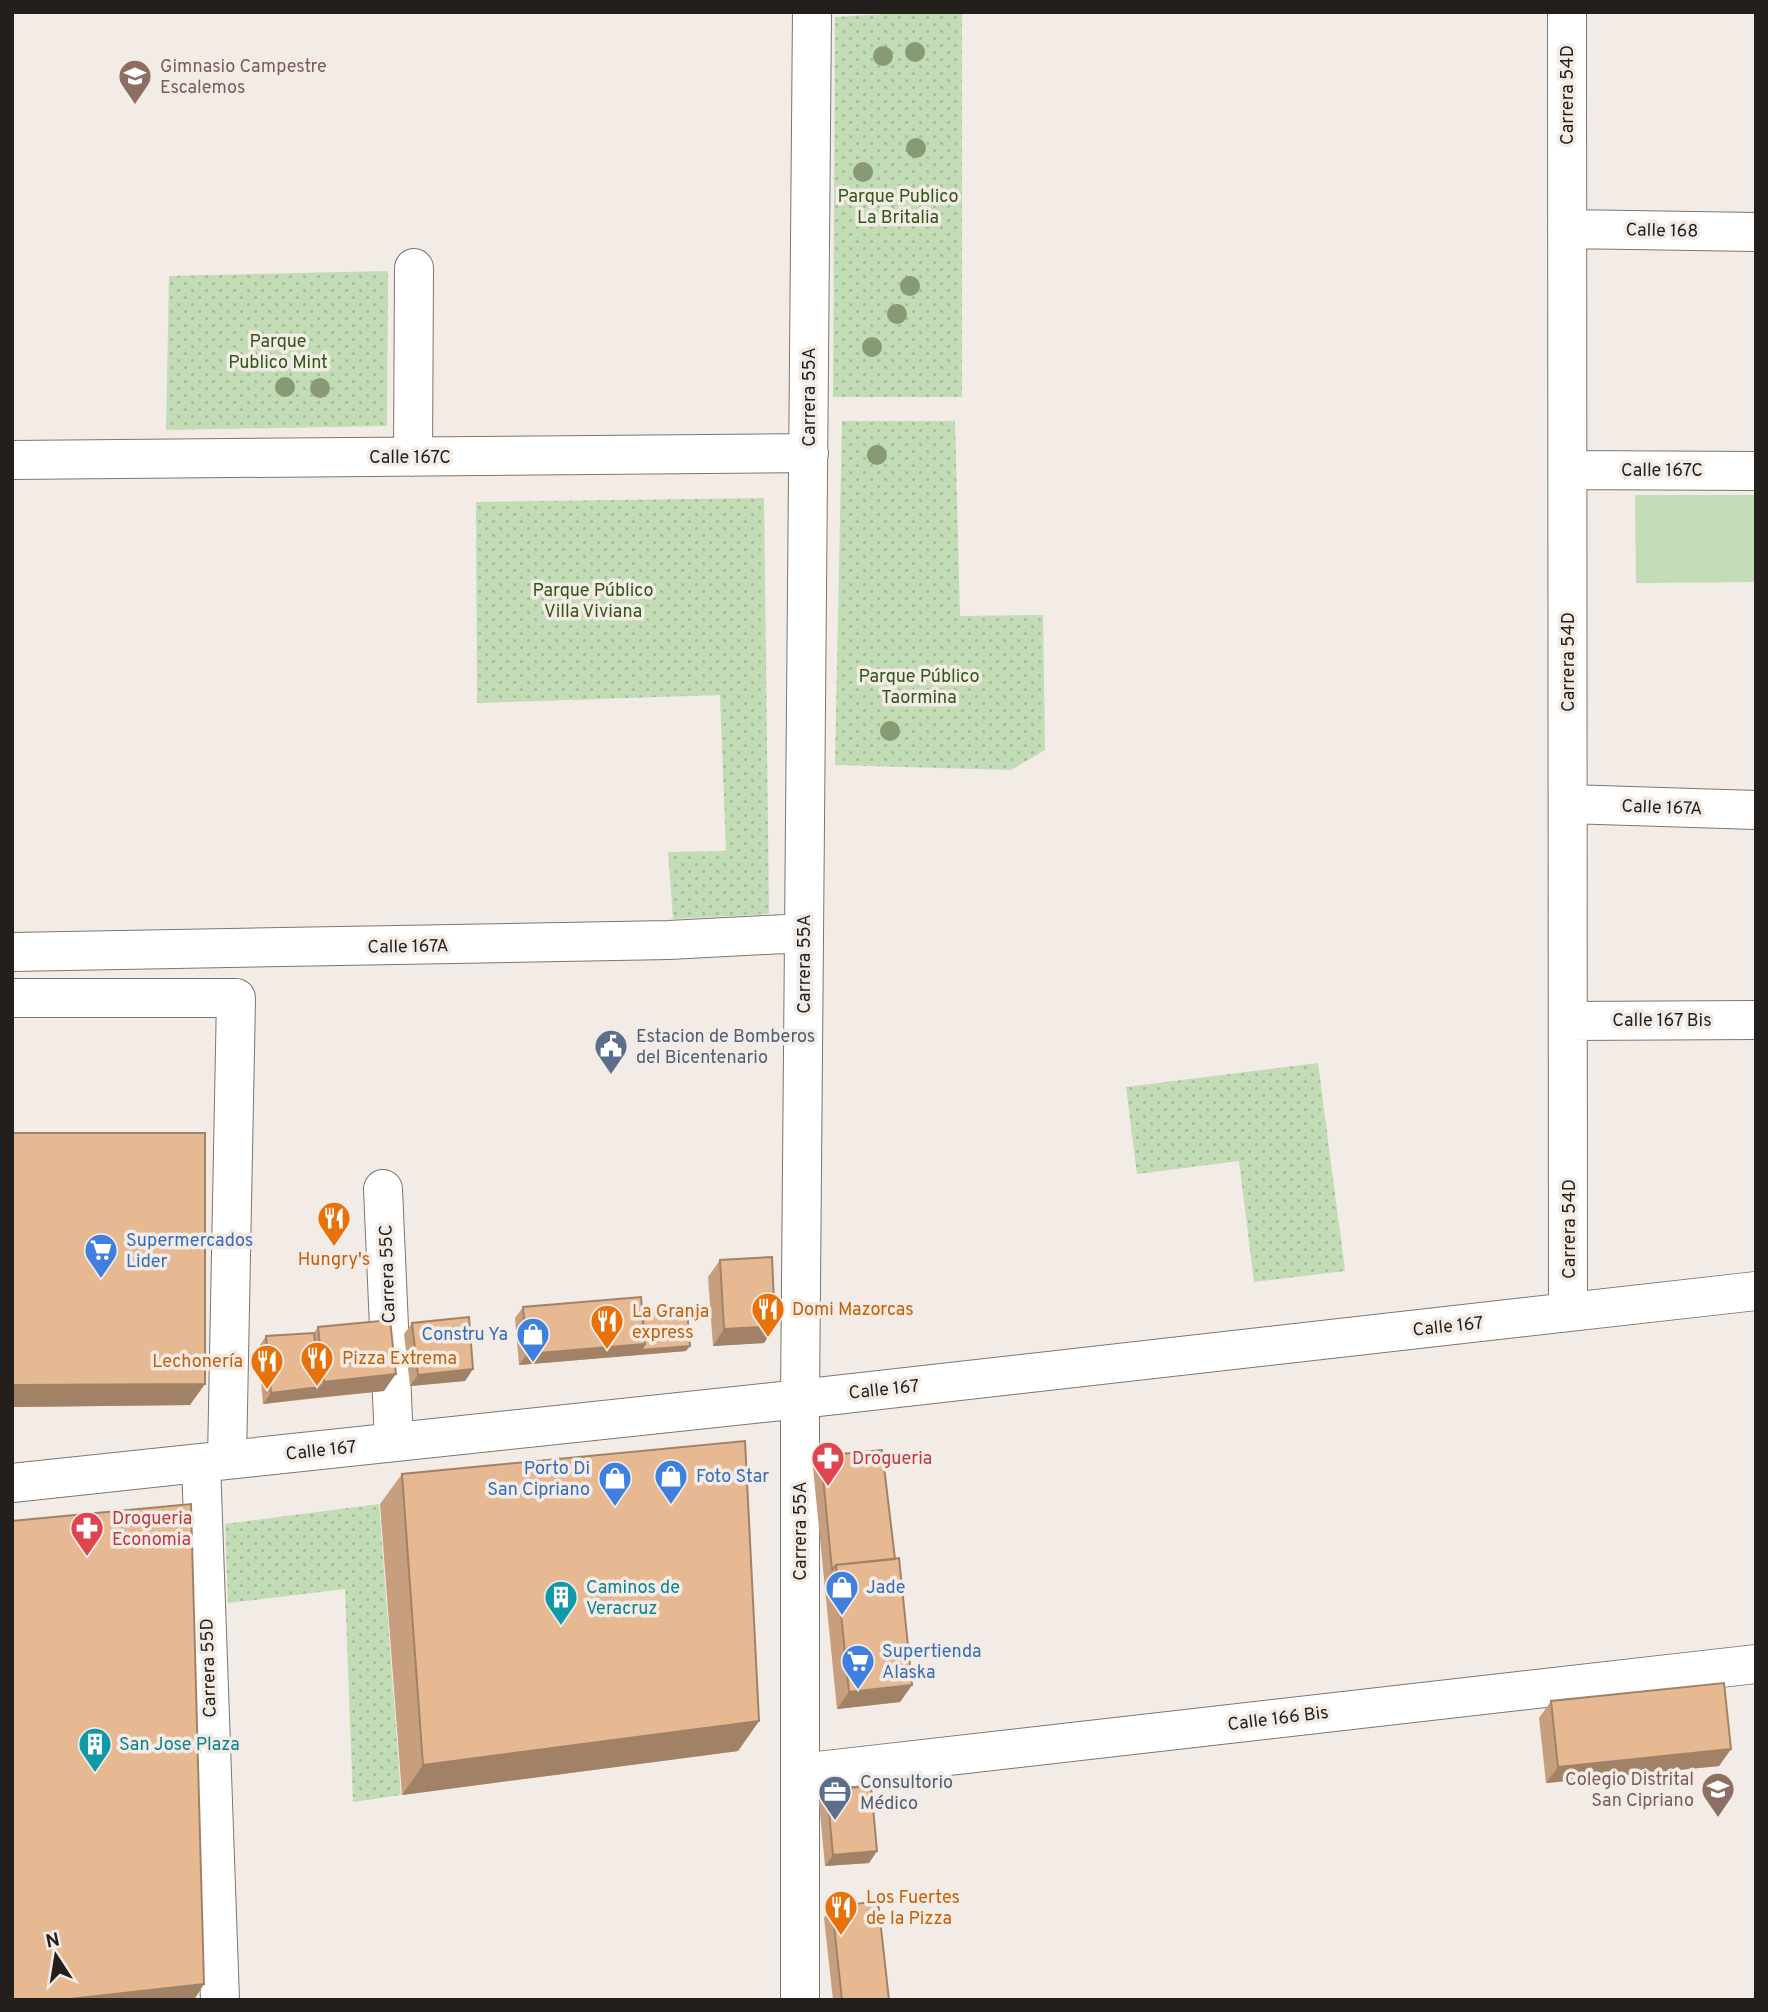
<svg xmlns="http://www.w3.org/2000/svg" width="1768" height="2012" font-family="Overpass,sans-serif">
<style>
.park{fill:url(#park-dots)}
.garden{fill:#c2dcb6}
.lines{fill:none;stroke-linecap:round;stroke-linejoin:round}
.minor-casing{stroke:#7d7670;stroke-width:40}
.minor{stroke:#fff;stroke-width:38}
.tree{fill:#879a73}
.wall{fill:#c79f7e}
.shaded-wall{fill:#a28266}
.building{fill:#e7b992;stroke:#a28266;stroke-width:2}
.labels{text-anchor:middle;stroke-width:7;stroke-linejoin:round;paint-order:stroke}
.education-label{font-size:18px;fill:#785e54;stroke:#f3ebe5;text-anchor:start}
.street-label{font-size:18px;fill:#221f1d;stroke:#f3ebe5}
.park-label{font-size:18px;fill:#2f5715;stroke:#f3ebe5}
.service-label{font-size:18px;fill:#4e5e75;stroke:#f3ebe5;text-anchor:start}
.shop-label{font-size:18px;fill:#366cbe;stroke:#f3ebe5;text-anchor:start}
.food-label{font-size:18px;fill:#c56008;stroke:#f3ebe5;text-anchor:start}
.health-label{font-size:18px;fill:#be3a42;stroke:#f3ebe5;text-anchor:start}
.culture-label{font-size:18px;fill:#0d838f;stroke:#f3ebe5;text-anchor:start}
</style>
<defs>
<pattern id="park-dots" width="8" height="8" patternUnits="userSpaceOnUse" patternTransform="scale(1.75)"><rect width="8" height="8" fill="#c2dcb6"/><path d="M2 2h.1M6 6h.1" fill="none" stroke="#a6bc9c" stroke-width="1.8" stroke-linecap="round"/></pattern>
</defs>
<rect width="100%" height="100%" fill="#f3ebe5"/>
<path class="park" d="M918,12h44v385h-129l2,-380z
M388,271l-1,155 -221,4 3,-154z
M842,421h113l5,195 83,-1 2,135 -34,20 -176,-5z
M764,498l5,416 -96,5 -5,-67 58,-1 -6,-156 -243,8 -1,-201z
M1318,1063l27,208 -91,11 -15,-121 -102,13 -11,-87z
M379,1504l22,291 -48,7 -8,-213 -117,14 -3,-79z"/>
<path class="garden" d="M1635,495h121v87l-120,1z"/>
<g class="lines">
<defs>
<path id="minor" d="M1567,12l1,1300
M1567,229l189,3
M413,457l1,-189
M12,460l797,-7
M1568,470l188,1
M1568,804l188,6
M12,952l657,-12 135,-7
M12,998h224l-9,462
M1569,1021l187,-1
M383,1189l11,253
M201,1463l19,537
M12,1483l788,-84 956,-108
M800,1773l956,-109
M800,2000v-601l12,-1387"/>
</defs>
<use href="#minor" class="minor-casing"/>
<use href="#minor" class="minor"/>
</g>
<g class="tree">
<circle cx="915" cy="52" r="10"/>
<circle cx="883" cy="56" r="10"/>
<circle cx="916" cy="148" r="10"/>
<circle cx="863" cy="172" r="10"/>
<circle cx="910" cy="286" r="10"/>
<circle cx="897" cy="314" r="10"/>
<circle cx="872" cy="347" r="10"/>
<circle cx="285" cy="387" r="10"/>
<circle cx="320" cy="388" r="10"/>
<circle cx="877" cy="455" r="10"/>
<circle cx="890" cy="731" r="10"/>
</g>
<path class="wall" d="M13,1133l177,272 -178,2z
M720,1260l55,66 -11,17 -51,3 -5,-69z
M523,1307l163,44 -167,14 -4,-47z
M412,1323l61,46 -8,12 -55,5 -6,-52z
M318,1327l66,64 -121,13 -5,-56 8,-12 48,-3z
M821,1456l91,229 -12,17 -63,7 -24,-241z
M402,1474l357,247 -21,30 -336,44 -22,-291z
M1551,1701l180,48 -12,17 -173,17 -7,-65z
M827,1790l50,61 -8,12 -44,3 -6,-64z
M832,1907l57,93h-56l-9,-82z"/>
<path class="shaded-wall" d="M775,1326l-11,17 -51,3 11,-17z
M645,1344l45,2 -4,5 -167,14 8,-11z
M473,1369l-8,12 -55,5 8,-11z
M396,1374l-12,17 -72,7 12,-16z
M205,1384l-15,21 -178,2v-20l1,-2z
M320,1387l-8,11 -49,6 8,-11z
M912,1685l-12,17 -63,7 12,-17z
M759,1721l-21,30 -336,44 21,-30z
M1731,1749l-12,17 -173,17 12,-16z
M877,1851l-8,12 -44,3 8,-11z
M204,1984l-10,16h-133z"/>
<path class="building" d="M13,1133h192v251l-192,1z
M772,1257l3,69 -51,3 -4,-69z
M641,1297l4,47 -118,10 -4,-47z
M687,1310l3,36 -49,4 4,-6 -3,-29z
M469,1317l4,52 -55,6 -6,-52z
M390,1320l6,54 -72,8 -6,-55z
M314,1333l6,54 -49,6 -5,-57z
M745,1441l14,280 -336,44 -21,-291z
M882,1450l13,109 -59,6 -4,5 -11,-114z
M191,1504l13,480 -143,16h-49v-479z
M899,1558l13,127 -63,7 -13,-127z
M1724,1683l7,66 -173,18 -7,-66z
M871,1786l6,65 -44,4 -6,-65z
M878,1901l11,99h-47l-10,-93z"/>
<defs>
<symbol id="school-pin" viewBox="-11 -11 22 30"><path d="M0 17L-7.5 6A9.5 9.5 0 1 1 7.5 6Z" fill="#8d6e63" stroke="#f3ebe5"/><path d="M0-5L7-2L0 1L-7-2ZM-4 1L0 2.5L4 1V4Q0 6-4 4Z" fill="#fff"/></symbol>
<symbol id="civic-pin" viewBox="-11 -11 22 30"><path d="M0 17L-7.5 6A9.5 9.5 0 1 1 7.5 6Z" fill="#5c6f8a" stroke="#f3ebe5"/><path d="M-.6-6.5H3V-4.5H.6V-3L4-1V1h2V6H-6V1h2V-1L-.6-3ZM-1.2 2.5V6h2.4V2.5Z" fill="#fff"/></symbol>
<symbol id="restaurant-pin" viewBox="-11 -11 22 30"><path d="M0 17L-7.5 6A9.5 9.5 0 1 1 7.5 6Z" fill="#e8710a" stroke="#f3ebe5"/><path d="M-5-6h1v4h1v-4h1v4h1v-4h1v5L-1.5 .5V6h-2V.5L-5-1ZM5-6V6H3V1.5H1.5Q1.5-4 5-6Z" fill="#fff"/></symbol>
<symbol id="supermarket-pin" viewBox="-11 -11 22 30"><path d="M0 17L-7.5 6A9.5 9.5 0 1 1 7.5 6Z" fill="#3f7fe0" stroke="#f3ebe5"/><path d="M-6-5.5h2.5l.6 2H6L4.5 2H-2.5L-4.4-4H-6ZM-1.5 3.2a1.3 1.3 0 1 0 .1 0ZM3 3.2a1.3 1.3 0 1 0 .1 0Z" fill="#fff"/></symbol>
<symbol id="shop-pin" viewBox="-11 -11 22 30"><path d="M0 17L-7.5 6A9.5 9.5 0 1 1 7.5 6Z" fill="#3f7fe0" stroke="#f3ebe5"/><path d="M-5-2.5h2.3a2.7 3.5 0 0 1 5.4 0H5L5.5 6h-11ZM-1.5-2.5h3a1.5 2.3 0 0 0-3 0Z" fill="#fff"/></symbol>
<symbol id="pharmacy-pin" viewBox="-11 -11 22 30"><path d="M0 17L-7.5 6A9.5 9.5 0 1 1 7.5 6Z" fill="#e0444e" stroke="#f3ebe5"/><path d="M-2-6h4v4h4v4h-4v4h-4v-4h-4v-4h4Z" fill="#fff"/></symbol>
<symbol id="building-pin" viewBox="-11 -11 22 30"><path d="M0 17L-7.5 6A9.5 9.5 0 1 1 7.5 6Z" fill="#0f9aa8" stroke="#f3ebe5"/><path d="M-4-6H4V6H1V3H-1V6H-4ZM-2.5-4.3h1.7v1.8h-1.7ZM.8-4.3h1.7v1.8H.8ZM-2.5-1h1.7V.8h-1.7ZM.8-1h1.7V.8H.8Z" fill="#fff"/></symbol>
<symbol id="office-pin" viewBox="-11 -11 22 30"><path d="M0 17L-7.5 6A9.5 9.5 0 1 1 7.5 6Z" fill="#5c6f8a" stroke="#f3ebe5"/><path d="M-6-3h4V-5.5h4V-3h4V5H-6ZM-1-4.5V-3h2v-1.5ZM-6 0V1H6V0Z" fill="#fff"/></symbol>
</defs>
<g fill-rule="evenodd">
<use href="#school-pin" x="116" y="57" width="38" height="52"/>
<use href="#civic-pin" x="592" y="1027" width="38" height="52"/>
<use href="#restaurant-pin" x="315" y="1199" width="38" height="52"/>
<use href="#supermarket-pin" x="82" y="1231" width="38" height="52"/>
<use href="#restaurant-pin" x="749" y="1290" width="38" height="52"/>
<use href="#restaurant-pin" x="588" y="1302" width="38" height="52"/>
<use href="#shop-pin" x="514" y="1315" width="38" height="52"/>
<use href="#restaurant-pin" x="298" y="1339" width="38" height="52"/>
<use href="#restaurant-pin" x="248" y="1342" width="38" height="52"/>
<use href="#pharmacy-pin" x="809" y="1439" width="38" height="52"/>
<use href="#shop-pin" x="652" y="1457" width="38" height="52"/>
<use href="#shop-pin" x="596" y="1459" width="38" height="52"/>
<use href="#pharmacy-pin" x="68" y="1509" width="38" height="52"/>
<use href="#shop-pin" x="823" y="1568" width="38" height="52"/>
<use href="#building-pin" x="542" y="1578" width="38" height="52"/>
<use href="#supermarket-pin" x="839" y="1642" width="38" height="52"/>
<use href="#building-pin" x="76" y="1725" width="38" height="52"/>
<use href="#school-pin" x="1699" y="1770" width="38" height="52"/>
<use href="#office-pin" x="816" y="1773" width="38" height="52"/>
<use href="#restaurant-pin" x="822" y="1888" width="38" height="52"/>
</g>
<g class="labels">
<g class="education-label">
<text x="160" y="72">Gimnasio Campestre<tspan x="160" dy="21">Escalemos</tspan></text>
<text x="1694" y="1785" text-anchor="end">Colegio Distrital<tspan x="1694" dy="21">San Cipriano</tspan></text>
</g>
<g class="street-label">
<text transform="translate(1567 95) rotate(-90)" y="6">Carrera 54D</text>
<text transform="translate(1662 230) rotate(1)" y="6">Calle 168</text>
<text transform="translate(809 397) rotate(-90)" y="6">Carrera 55A</text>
<text x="410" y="463">Calle 167C</text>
<text x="1662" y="476">Calle 167C</text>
<text transform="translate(1568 662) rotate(-90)" y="6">Carrera 54D</text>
<text transform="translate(1662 807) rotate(2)" y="6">Calle 167A</text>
<text transform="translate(408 946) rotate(-1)" y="6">Calle 167A</text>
<text transform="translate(804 964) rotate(-90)" y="6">Carrera 55A</text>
<text x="1662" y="1026">Calle 167 Bis</text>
<text transform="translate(1569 1229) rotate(-90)" y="6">Carrera 54D</text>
<text transform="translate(387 1274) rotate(-92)" y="6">Carrera 55C</text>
<text transform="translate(1448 1326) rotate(-6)" y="6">Calle 167</text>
<text transform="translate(884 1389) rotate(-6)" y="6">Calle 167</text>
<text transform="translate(321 1450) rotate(-6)" y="6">Calle 167</text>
<text transform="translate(800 1531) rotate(-90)" y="6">Carrera 55A</text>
<text transform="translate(208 1668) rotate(-92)" y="6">Carrera 55D</text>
<text transform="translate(1278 1718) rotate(-7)" y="6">Calle 166 Bis</text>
</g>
<g class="park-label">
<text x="898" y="202">Parque Publico<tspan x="898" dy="21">La Britalia</tspan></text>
<text x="278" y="347">Parque<tspan x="278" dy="21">Publico Mint</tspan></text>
<text x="593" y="596">Parque Público<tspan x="593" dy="21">Villa Viviana</tspan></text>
<text x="919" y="682">Parque Público<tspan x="919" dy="21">Taormina</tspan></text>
</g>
<g class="service-label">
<text x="636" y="1042">Estacion de Bomberos<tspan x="636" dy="21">del Bicentenario</tspan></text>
<text x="860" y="1788">Consultorio<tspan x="860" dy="21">Médico</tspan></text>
</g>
<g class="shop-label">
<text x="126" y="1246">Supermercados<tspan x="126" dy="21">Lider</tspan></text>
<text x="508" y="1340" text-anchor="end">Constru Ya</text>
<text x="590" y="1474" text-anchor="end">Porto Di<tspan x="590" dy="21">San Cipriano</tspan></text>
<text x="696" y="1482">Foto Star</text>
<text x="866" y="1593">Jade</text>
<text x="882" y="1657">Supertienda<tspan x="882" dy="21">Alaska</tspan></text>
</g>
<g class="food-label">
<text x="334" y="1265" text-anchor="middle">Hungry's</text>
<text x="792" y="1315">Domi Mazorcas</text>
<text x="632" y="1317">La Granja<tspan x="632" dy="21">express</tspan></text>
<text x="342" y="1364">Pizza Extrema</text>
<text x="243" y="1367" text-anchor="end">Lechonería</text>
<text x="866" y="1903">Los Fuertes<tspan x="866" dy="21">de la Pizza</tspan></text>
</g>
<g class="health-label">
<text x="852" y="1464">Drogueria</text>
<text x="112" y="1524">Drogueria<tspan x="112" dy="21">Economia</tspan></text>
</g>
<g class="culture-label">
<text x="586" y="1593">Caminos de<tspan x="586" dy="21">Veracruz</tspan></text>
<text x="119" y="1750">San Jose Plaza</text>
</g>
</g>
<rect width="1768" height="2012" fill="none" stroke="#221f1d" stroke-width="28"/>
<g transform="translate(56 1956) rotate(348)" stroke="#f3ebe5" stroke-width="5" paint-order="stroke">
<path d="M0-5L12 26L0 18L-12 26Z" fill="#221f1d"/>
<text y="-10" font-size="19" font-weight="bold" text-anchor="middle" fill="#221f1d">N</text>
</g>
</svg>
